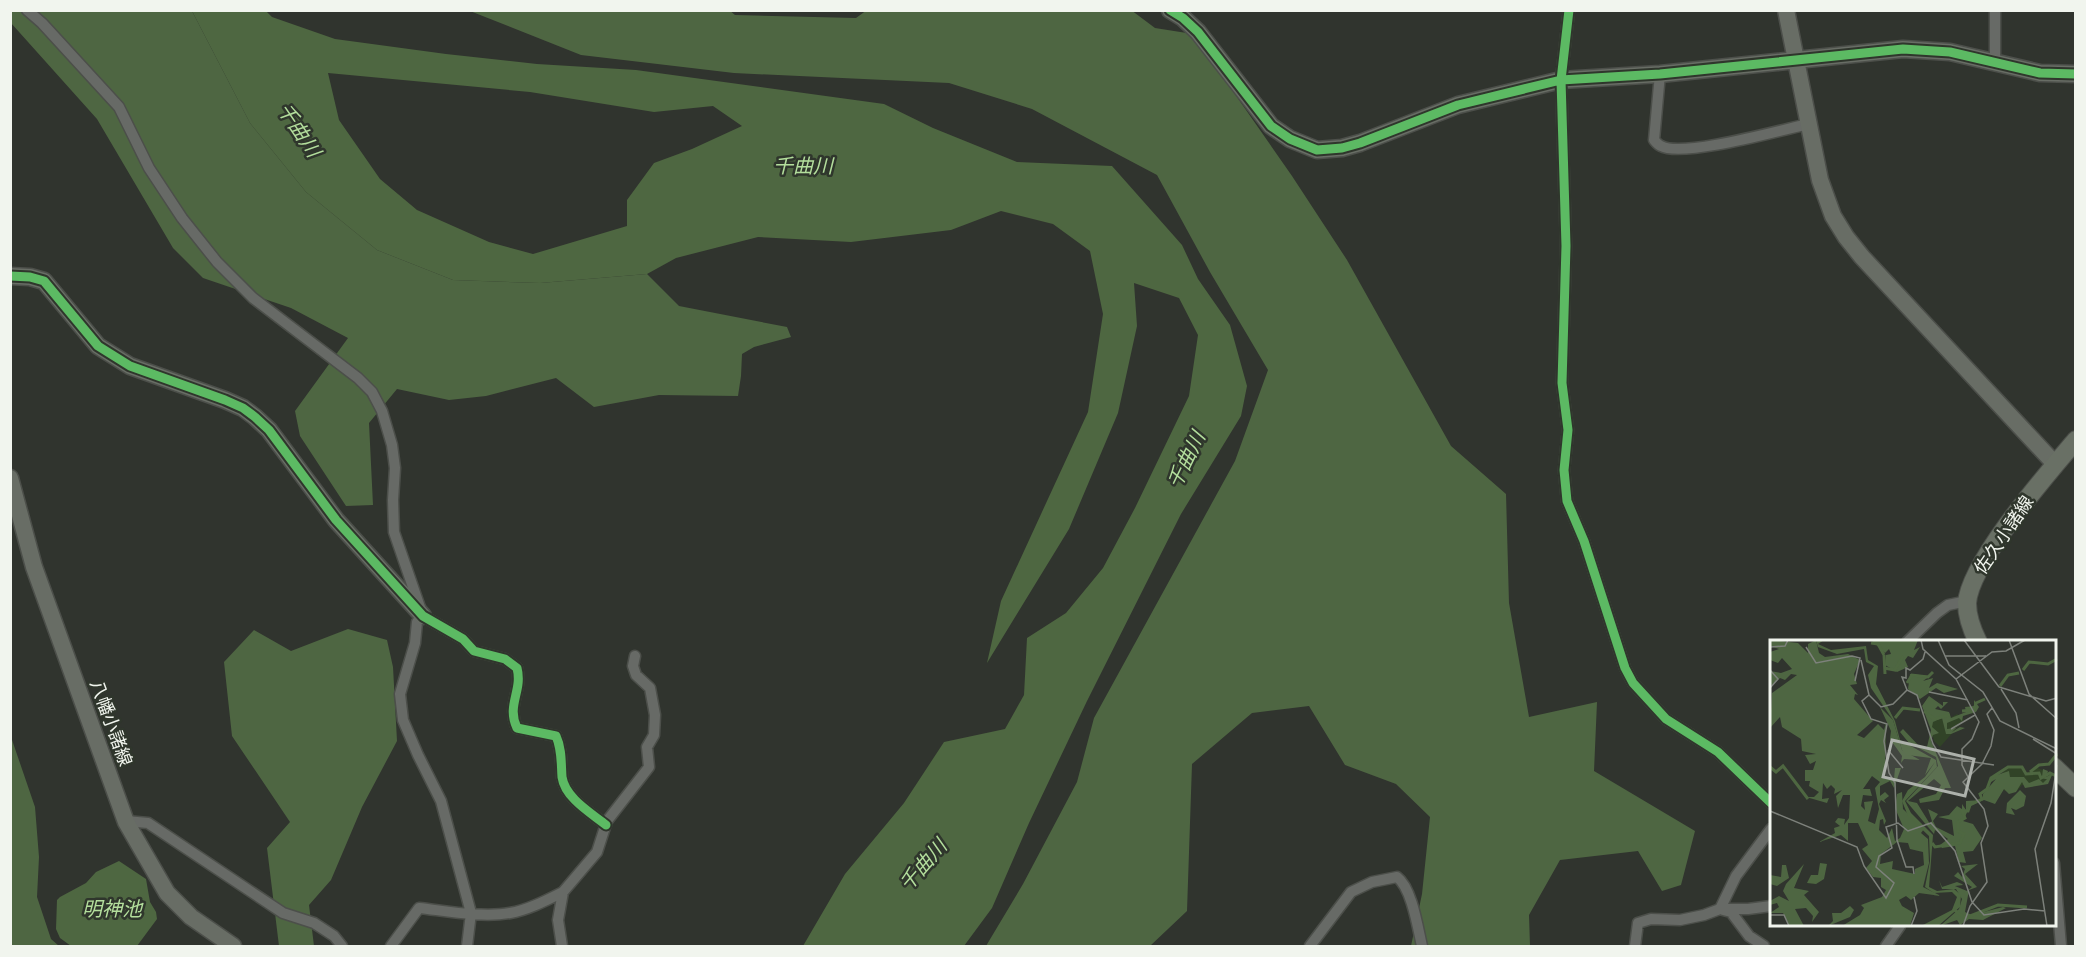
<svg xmlns="http://www.w3.org/2000/svg" width="2086" height="957" font-family="Inter,'Noto Sans JP',sans-serif">
<style>
.forest{fill:#4e6642}
.water{fill:#4e6741;fill-rule:evenodd}
.lines{fill:none;stroke-linecap:round;stroke-linejoin:round}
.street-casing{stroke:#4c4f4a;stroke-width:13}
.secondary-casing{stroke:#4c4f4a;stroke-width:19}
.primary-casing{stroke:#4c4f4a;stroke-width:20}
.street{stroke:#676a66;stroke-width:10}
.secondary{stroke:#686d65;stroke-width:16}
.primary{stroke:#697065;stroke-width:18}
.cycleway-casing{stroke:#2f362c;stroke-width:13}
.cycleway{stroke:#5cba63;stroke-width:9}
.labels{text-anchor:middle;stroke-width:5;stroke-linejoin:round;paint-order:stroke}
.street-label{font-size:18px;fill:#f1f5ee;stroke:#2f362c}
.water-label{font-size:20px;font-style:italic;fill:#b3de9c;stroke:#2f362c}
.inset-river{fill:none;stroke:#4e6741;stroke-width:3}
.inset-road{fill:none;stroke:#7d817b;stroke-width:1.5}
.view{fill:#adb1ab;fill-opacity:0.15;stroke:#adb1ab;stroke-width:3}
.inset-edge{fill:none;stroke:#f1f5ee;stroke-width:3}
</style>
<rect width="100%" height="100%" fill="#30342e"/>
<path class="forest" d="M729,10l6,5 121,3 11,-8h264l24,18 38,6 99,142 55,84 104,186 55,48 3,109 20,114 68,-15 -3,69 101,60 -14,54 -19,6 -24,-40 -78,9 -31,55 1,31h-119l11,-52 8,-77 -34,-33 -51,-19 -36,-59 -57,7 -60,51 -5,147 -37,35h-164l37,-62 54,-102 17,-64 141,-257 33,-91 -58,-98 -53,-97 -125,-66 -83,-26 -215,-10 -153,-18 -111,-44z
M10,11h182l58,112 56,69 71,58 76,30 87,3 107,-9 32,32 108,21 4,10 -37,10 -12,7 -1,22 -3,20 -79,-1 -65,12 -38,-29 -70,18 -37,4 -52,-11 -28,34 4,82 -27,1 -46,-70 -5,-25 53,-73 -57,-30 -88,-30 -30,-30 -76,-129 -86,-96z
M348,629l39,11 6,27 4,74 -35,66 -31,73 -22,25 5,41h-35l-12,-98 23,-26 -58,-86 -8,-74 30,-32 37,21z
M10,734l25,73 4,50 -2,40 14,42 8,7h-48z"/>
<path class="water" d="M192,11h74l6,6 63,22 111,15 91,10 99,6 248,34 49,24 84,34 95,4 70,79 16,34 32,46 17,61 -6,30 -60,98 -94,187 -58,122 -37,85 -28,38h-161l42,-72 59,-71 40,-61 61,-13 19,-34 3,-57 39,-25 37,-45 32,-60 54,-112 9,-61 -19,-37 -45,-15 3,43 -19,87 -49,116 -82,134 14,-62 87,-189 15,-98 -13,-63 -37,-27 -52,-13 -50,19 -100,12 -93,-5 -82,21 -29,16 -107,9 -87,-3 -76,-30 -71,-58 -56,-69zM328,73l202,19 124,20 59,-6 29,20 -50,23 -38,14 -27,37v26l-94,28 -44,-12 -72,-32 -37,-31 -41,-59z
M119,861l27,18 4,23 6,10 1,7 -20,27h-66l-11,-8 -4,-9 1,-29 3,-3 26,-14 10,-11z"/>
<g class="lines">
<defs>
<path id="street" d="M27,10l15,13 77,84 30,61 33,50 35,44 36,36 105,80 14,14 10,19 10,34 3,23 -2,32 1,32 29,84 40,23 11,12 31,8 12,9c6,23 -11,37 0,60l39,8c6,13 5,27 6,41 3,21 29,36 44,48
M1569,10l-8,70 5,166 -4,137 6,47 -4,40 3,31 17,40 41,127 8,15 33,36 52,33 53,51
M1995,62v-52
M1660,74l-6,66c2,2 4,5 7,6 21,12 120,-16 147,-22
M423,616l-6,6 -2,21 -15,51 3,26 15,35 23,46 30,112 -4,33
M1907,642l30,-29 11,-8 19,-4
M126,821l22,2 135,90 31,10 20,13 8,10
M2054,863l7,83
M1720,909l16,-33 35,-47
M1723,910l8,2 18,24 15,10
M391,946l28,-38c27,3 64,10 91,5 18,-3 37,-13 53,-21
M562,946l-4,-26 5,-28 34,-40 10,-31 42,-54 -2,-20 7,-12 1,-20 -5,-27 -14,-13 -3,-9 2,-10
M1310,946l41,-54 21,-10 25,-5c15,11 21,52 25,69
M1635,946l3,-23 13,-4 29,1 24,-5 16,-6h28l23,-3
M1886,946l14,-20"/>
<path id="secondary" d="M1170,10l13,8 15,14 73,94 19,13 27,11 25,-2 18,-5 98,-38 103,-25 99,-6 243,-25 47,3 90,21 36,1
M1786,10l34,170 13,36 13,21 16,20 193,207
M10,276l20,1 14,4 54,65 32,20 95,34 18,8 12,9 14,13 67,90 87,96
M10,478l24,89 92,255 41,71 24,24 42,29"/>
<path id="primary" d="M1978,642c-6,-12 -11,-25 -11,-39 3,-41 81,-130 109,-163
M2054,767l22,21"/>
</defs>
<use href="#street" class="street-casing"/>
<use href="#secondary" class="secondary-casing"/>
<use href="#primary" class="primary-casing"/>
<use href="#street" class="street"/>
<use href="#secondary" class="secondary"/>
<use href="#primary" class="primary"/>
<defs>
<path id="cycleway" d="M1170,10l13,8 15,14 73,94 19,13 27,11 25,-2 18,-5 98,-38 103,-25 99,-6 243,-25 47,3 90,21 36,1
M1569,10l-8,70 5,166 -4,137 6,47 -4,40 3,31 17,40 41,127 8,15 33,36 52,33 53,51
M10,276l20,1 14,4 54,65 32,20 95,34 18,8 12,9 14,13 67,90 87,96 40,23 11,12 31,8 12,9c6,23 -11,37 0,60l39,8c6,13 5,27 6,41 3,21 29,36 44,48"/>
</defs>
<use href="#cycleway" class="cycleway-casing"/>
<use href="#cycleway" class="cycleway"/>
</g>
<g class="labels">
<g class="street-label">
<text transform="translate(2004 535) rotate(-56)" y="6">佐久小諸線</text>
<text transform="translate(111 723) rotate(70)" y="6">八幡小諸線</text>
</g>
<g class="water-label">
<text transform="translate(299 130) rotate(56)" y="7">千曲川</text>
<text x="803" y="173">千曲川</text>
<text transform="translate(1186 460) rotate(-64)" y="7">千曲川</text>
<text transform="translate(923 865) rotate(-49)" y="7">千曲川</text>
<text x="112" y="916">明神池</text>
</g>
</g>
<g transform="translate(1770 640)">
<rect width="286" height="286" fill="#30342e"/>
<path d="M157,70l18,11 12,-7 7,6 -24,27 -6,-6zM240,126l12,1 5,6 9,-6 17,8 -9,10h-22l-5,6 -8,1 -6,-2 -4,-14z" fill="#314327"/>
<path d="M0,0l28,3 10,10v-9l8,-4 3,13 6,4 23,-3 12,6 -6,14 3,10 -7,1 8,10 -3,-1 -1,5 19,22 -16,14 7,3 14,-14 6,6 2,-7 -1,54 9,2 1,-11h6l-7,20 -4,-7 -10,5v10l5,-4 4,4 -5,4 2,3 -5,-3 -2,4 7,17 -2,4 -1,-6 -3,1 -1,10 8,8 5,-10 3,13 5,-3 4,-9 -9,-21 2,-14 5,-2 1,17 21,20 -3,4 7,6 1,24 -6,24 18,9 -22,-3 -8,7 -5,-4 -7,4 3,6 12,7 -4,13h-68l18,-11 4,-7 -3,-3 21,-8 4,-7 -5,-3v-9l-8,-1 -7,-9 6,-7 -10,-12 6,-4 -10,-22h-10v18l-7,-6 -22,7 16,-9 -1,-5 6,-2 -5,-4 3,-4 7,1 -1,6 5,-7 1,-23h-7l-5,13 -2,-12 6,-6 -8,4 1,-5 -4,-4 -4,4 -4,-6 -1,16 7,-1 -2,5 -21,-6h8l5,-5 -10,-6 1,-5h-5v-11h8l3,-9 -6,3 -5,-9 11,-1 -14,-3 -1,-12 -19,-12 -2,-10 -10,11 2,-35 25,-18 -6,-1 -6,6 -5,-2 -10,9v-16l11,2 11,-4 -10,-11 -4,5 -8,-3v-8l9,-3 -9,-3zM102,136l8,6 -5,6 4,21 -4,15 -7,-3 5,-20 -9,1 1,8 -4,-4 2,-11 9,1 -2,-7h-7zM127,202l11,1 2,6 13,3 1,13 -9,4v5l-23,-5 1,-8 -13,3 1,-10zM141,0h7l-4,10 6,-3 -7,11 -5,-2 -3,4 3,7 -11,5 -12,-7 1,-10 5,-1 -2,-5 -4,4 -13,-12zM140,34l20,2 -7,5 10,-3 -4,10 8,-5 21,6 -14,4 -8,-5 -16,11 -12,-10zM159,56l14,10v-4h5l-7,7 -3,-3 -3,3 14,3 2,6 15,-6 -1,-5 9,-1v-6l5,7 -3,5 -13,4 -1,5 -3,-3 -12,5v6l9,-1 -4,4 8,-5 5,1 -14,6h-5l-4,-16 -9,4 -1,5 7,6 -6,2 -2,6 20,47h-6l-6,12 -19,3 -1,-4 17,-5 5,-9 -7,-6 -26,22 9,2 13,21 2,-3 -4,-12 10,5 -5,7 3,6 18,9 -2,-16 -14,-3 11,-2 8,-9 5,3v-5l4,6v-9l17,-1v-6l13,-15 -5,3v-5l18,-6 1,6h14l5,6 10,-4 4,4 4,-4h-6l4,-1 -3,-1 1,-8 5,2 -2,6 7,-4 -5,11 -23,4 -3,-6 -6,10 -7,2 -5,-5 -9,15 -11,-4 -14,6 -7,15 10,3 9,14 -9,13 -10,1 3,11 -7,-1 -4,-16 -13,2 -2,-3 8,-6 -13,-9 -1,4 -28,-33 32,-35 -2,-9 -27,-14 -9,-11 3,-3 17,18h7l4,-17 -9,-24zM110,67l13,13 9,30 18,10 -16,-1 -3,4 1,-7 -12,-17 1,-8zM250,150l6,6 -2,10 -8,4 -5,-2 4,7 -9,-2 1,-10zM34,224l-10,24 15,3 -5,4 15,17 -7,10 1,-6 -7,-8 -11,1 9,17h-15l-6,-13h-13l9,-6 -2,-4 -7,2v-4l9,-5 10,5 -6,-10 3,-7zM208,224l-13,10 12,13 -8,3 -4,22 7,3 31,-8 3,1 -23,12 -14,-1 -9,6 -3,-5 -17,6 19,-17 3,-10 -6,-10h-14l-3,-9 3,7 15,-5 5,2 1,1 -8,1 12,5 5,-4 -18,-11 4,-4 4,5 3,-8 -4,-3zM12,225h4l3,13 -12,8 -7,-2v-9l11,2zM80,266l4,4 -4,7 -22,9 5,-5 -1,-8h9z" fill="#4e6642" fill-rule="evenodd"/>
<path d="M46,0h8l-6,4 13,6 35,-4 2,14 10,6 -2,18 19,37 5,19 36,20 1,7 -32,34 6,12 22,22 -4,52 8,4 17,-2 7,6 -1,12 -22,19h-17l31,-16 5,-13 -5,-5 -18,1 -9,-6 5,-26 -1,-25 -21,-20 -6,-15 6,-11 17,-13 10,-15 -10,13 6,-17 -24,-3 -5,-5 -9,-30 -22,-32 -3,-13 6,-9 -8,-4 -2,-13 -27,5 -19,-7zM50,223l7,1 -3,15 -8,5 -9,-1 4,-8h7z" fill="#4e6741"/>
<path class="inset-river" d="M101,3l7,1 6,11M114,15l1,19M114,28l11,2 8,-14M253,30l6,-8 19,2 9,-5M137,43l5,-8 16,2 5,-5M230,46l8,-11 11,-2M154,71l10,8 16,-4M192,71l12,-1 2,-7 9,-4M125,78l8,-10 17,2M0,127l6,5 7,-6 25,33M260,132l9,-7 10,-1 8,-10M162,203l3,4 25,-4 4,-9 -6,-3v-9l7,-4 -3,-7h6l2,-6 12,-6 -2,-5 7,-5 4,-11 17,-11h14l4,7 13,-1 2,5 9,-5 6,3M183,269l12,9 33,-13 29,2"/>
<path class="inset-road" d="M151,0l2,9 33,30 36,-27 14,-1 19,-11M168,0l11,25 34,27 17,29 57,28M194,0l35,47M239,0l20,54 28,25M0,7l15,-1 3,-6M36,7l10,16 36,-7 8,2 -5,23M175,16h41M91,20l8,35M0,30l8,9 -8,9M186,39l23,43 -7,17 -10,10v16l6,12M229,47l47,14 11,-3M231,49l15,24 3,15M137,50l10,5 16,49 8,13 53,8M159,52l39,8M181,89l24,-14M263,99l24,15M118,110l15,18M0,171l87,36 7,19 22,32 8,-15 -18,-16 3,-11 13,-8 -6,-21 12,-4 10,8 23,-8 24,28 17,51M144,234l-1,-7h-7l-9,-27 -2,-57 -6,-10 -5,-32 3,-17 -16,-5 -9,-18 7,-6 12,12 12,-3 14,-14 -5,-13 4,1v-10l4,2 13,-11 2,-7M202,262l12,13 40,-6 21,2M0,275h14l5,11M141,286l6,-15 -3,-14M193,286l7,-20 17,-24 -6,-39 7,-17 -4,-17 -21,-27 19,-18 9,-18 3,-16 -7,-16 5,-6M277,286l-12,-77 16,-46 6,-38"/>
<path class="view" d="M122,100l82,19 -9,37 -82,-19z"/>
<rect width="286" height="286" class="inset-edge"/>
</g>
<rect width="2086" height="957" fill="none" stroke="#f1f5ee" stroke-width="24"/>
</svg>
